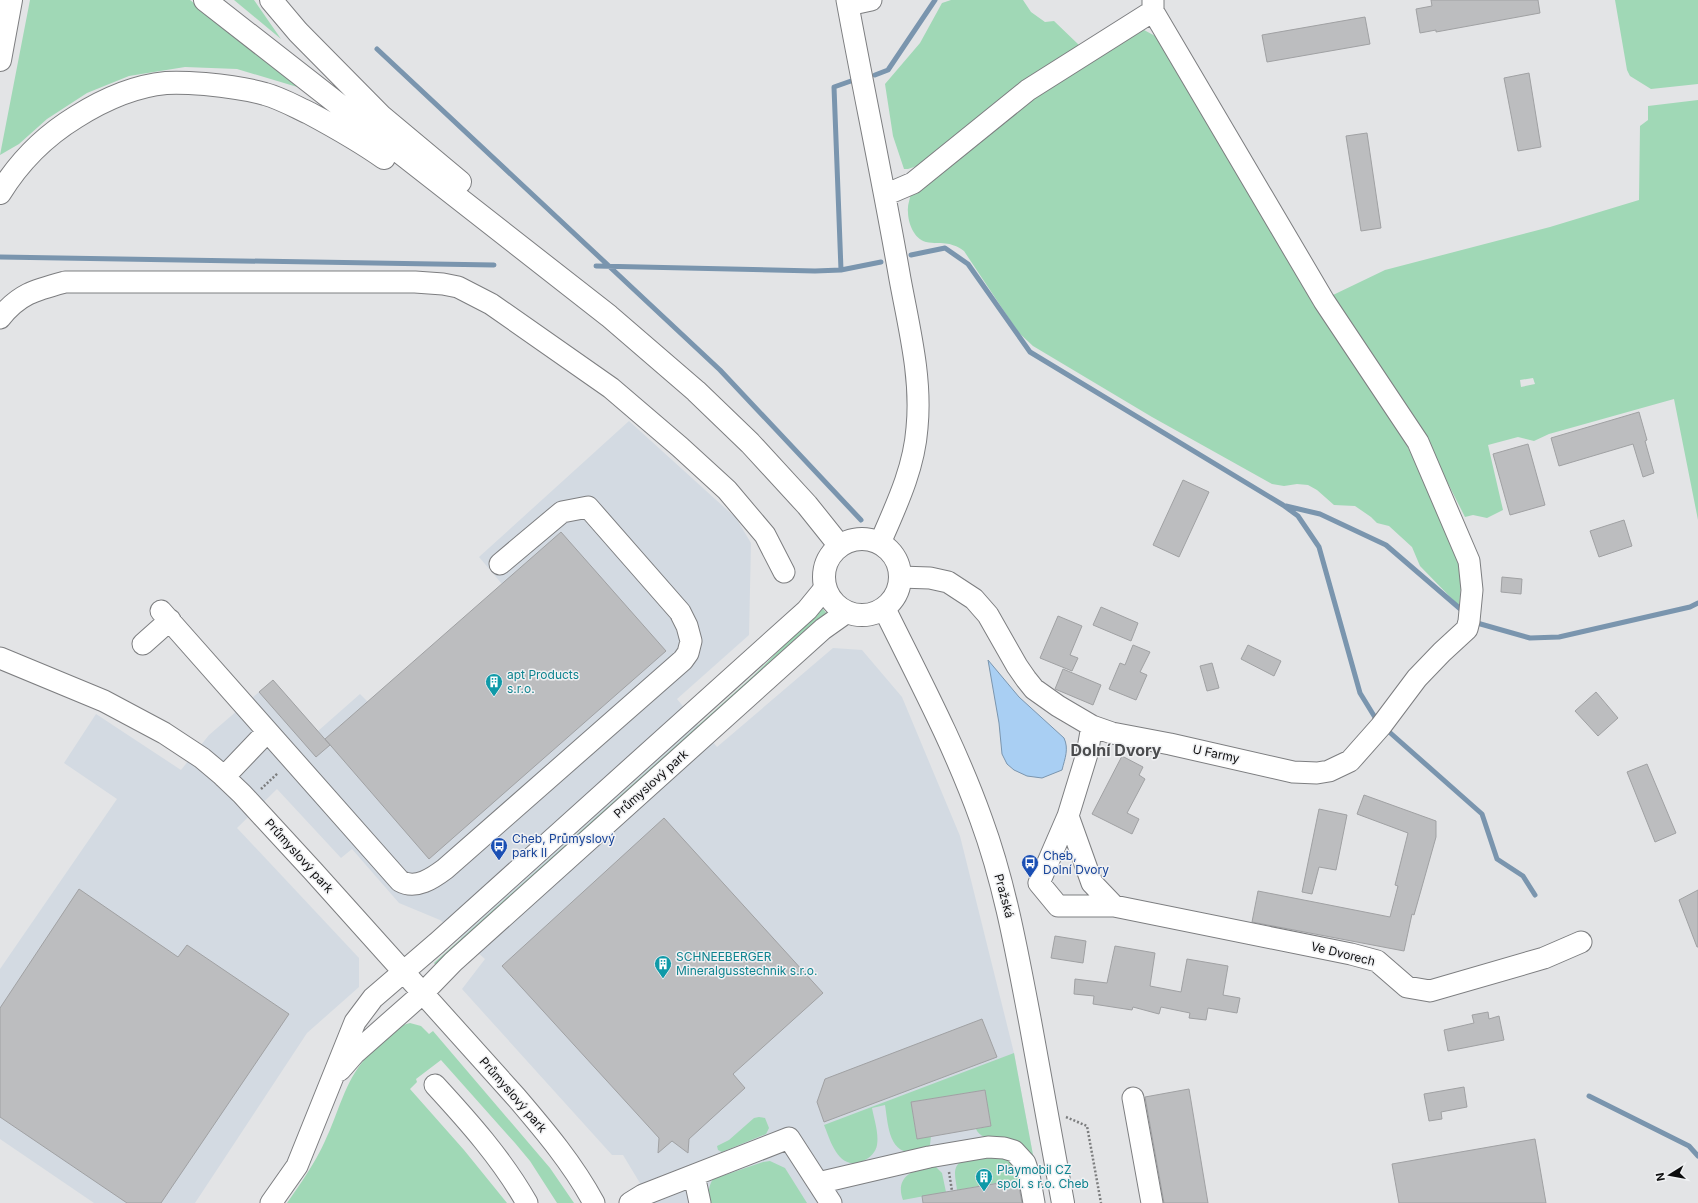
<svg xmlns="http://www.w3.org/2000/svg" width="1698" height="1203" font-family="Inter,sans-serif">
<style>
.built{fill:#d3dae2}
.green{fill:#a0d8b6;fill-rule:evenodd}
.water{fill:#a9cff3;stroke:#7a95ae}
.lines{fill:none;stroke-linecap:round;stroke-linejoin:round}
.stream{stroke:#7a95ae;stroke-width:5}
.building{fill:#bcbdbf;stroke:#a0a1a3}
.minor-casing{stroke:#7d7e80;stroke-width:23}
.major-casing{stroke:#7d7e80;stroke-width:24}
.highway-casing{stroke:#7d7e80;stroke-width:24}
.path{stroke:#7c7d7e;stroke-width:2.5;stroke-dasharray:2 2;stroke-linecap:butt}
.minor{stroke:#fff;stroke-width:21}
.major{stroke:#fff;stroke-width:22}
.highway{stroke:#fff;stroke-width:22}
.labels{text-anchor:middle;stroke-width:3;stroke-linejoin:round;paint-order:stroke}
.culture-label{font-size:12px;fill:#0d838f;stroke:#f0f1f3;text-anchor:start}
.street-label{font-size:12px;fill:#0d0d0e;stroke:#f0f1f3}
.transit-label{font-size:12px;fill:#164399;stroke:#f0f1f3;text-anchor:start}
.district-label{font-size:16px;font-weight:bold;fill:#4b4c4e;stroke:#f0f1f3}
</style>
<rect width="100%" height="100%" fill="#e3e4e6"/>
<path class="built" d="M629,421l107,97 15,25 -2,92 -72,64 40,48 116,-99 29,2 40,47 58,139 54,217 28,150h-390l-29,-48h-11l-150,-166 23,-30 -45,-39 -41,-17 -47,-54 -11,9 -64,-69 -40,39 122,130v29l-52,46 -112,170h-101l-94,-64v-170l117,-170 -53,-36 32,-49 85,56 28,-35 64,-55 45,51 42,-37 8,8 134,-118 -23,-27z"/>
<path class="green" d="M30,0h160l114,89 -67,-20 -52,-2 -56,9 -42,17 -40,26 -28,25 -19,11z
M234,0h20l27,39z
M951,0h72l8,12 14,10 9,-1 25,24 -156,119 -15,5h-4l-11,-33 -8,-52 35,-41 22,-40z
M1615,0h83v84l-47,5 -21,-13 -3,-6z
M1144,30l13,7 240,389 53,105 7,22 4,33 -2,20 -39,-40 -8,-19 -23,-21 -12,-3 -6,-6 -16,-11 -21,-1 -17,-15 -9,-5 -11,-1 -13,2 -12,-2 -120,-67 -119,-71 -15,-14 -54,-81c-15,-11 -22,-6 -38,-9 -12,-3 -18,-19 -18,-30 -1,-6 2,-13 3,-19l128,-103z
M1698,100v420l-24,-121 -125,35 -15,7 -16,-4 -30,8 15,65 -16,8 -14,-3 -8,2 -41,-81 -91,-141 52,-25 165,-43 89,-27 1,-74 8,-6v-14zM1533,378l2,6 -14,3 -1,-7z
M822,608l7,8 -391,352 -4,-5 319,-287z
M410,1023l11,3 8,8 4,-3 117,137 24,35h-17l-27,-42 -15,-18 -74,-83 -25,19 1,3 -7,7 54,61 43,53h-220c14,-20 28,-40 38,-62 13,-27 20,-60 40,-82 6,-7 14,-13 20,-19 7,-7 15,-15 25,-17z
M1014,1053l22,118 -32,-33c-11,0 -23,2 -28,-9l15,-3 -6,-36 -74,12 6,37 14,-3 -1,9c-5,5 -9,6 -16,7 -26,3 -26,-30 -29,-47l-13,3c2,11 7,25 5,37 -1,7 -7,13 -14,16 -25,11 -33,-22 -39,-36z
M759,1117l6,1 4,10 -3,6 -44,18 -4,-2 -1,-4 12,-6 25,-22z
M1001,1155l13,8 5,16 1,11 -4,-7 -9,-2 -50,9c-1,-11 -6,-23 5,-29z
M770,1161l15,7 22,35h-97c-2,-10 -2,-16 3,-24l50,-17z
M925,1167h11l6,6 4,19 -43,8c-7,-19 4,-28 22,-33z"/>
<path class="water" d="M988,660l31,37 45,41c5,11 1,20 -2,32l-20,8 -15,-2 -13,-6 -7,-6 -5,-10 -3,-31z"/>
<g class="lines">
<path class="stream" d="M377,49l343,321 141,150
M875,75l13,-5 47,-70
M911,255l34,-7 23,16 62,88 253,153 15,11 21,31 41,146 16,26
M0,257l494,8
M596,266l219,5 26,-1 40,-8
M841,270l-7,-183 17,-6
M1286,506l34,8 66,31 79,68
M1474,621l3,2 53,15 29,-1 131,-30 8,-4
M1387,730l95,84 15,45 26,17 12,19
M1589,1096l100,50 9,10"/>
</g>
<path class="building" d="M1431,0h107l2,13 -104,19v-2l-16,3 -4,-24 16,-3z
M1365,17l5,27 -103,18 -5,-27z
M1529,73l12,74 -23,4 -14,-73z
M1367,133l14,95 -20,3 -15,-95z
M1639,412l8,28 -2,1 9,32 -11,4 -10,-33 -74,22 -8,-28z
M1528,444l17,61 -35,10 -17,-61z
M1183,480l26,12 -30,65 -26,-12z
M1624,520l8,26 -33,11 -9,-26z
M561,532l105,119 -237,208 -104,-120z
M1502,577l20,2 -1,15 -20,-2z
M1101,607l37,16 -7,18 -38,-16z
M1058,616l24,10 -12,29 8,3 -6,13 -32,-13z
M1133,645l17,7 -10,20 7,3 -11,25 -27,-11 11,-26 5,2z
M1248,645l33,16 -7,15 -33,-17z
M1212,663l7,25 -12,3 -7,-25z
M1063,669l38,16 -8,20 -38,-16z
M273,680l57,65 -14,12 -57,-65z
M1596,692l22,26 -20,18 -23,-25z
M1122,756l21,11 -4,8 6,4 -18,34 12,6 -7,15 -40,-20z
M1647,764l29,69 -21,9 -28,-70z
M1364,795l72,26v16l-22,78 -2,-1 -8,37 -152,-29 6,-31 132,26 8,-31 -3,-1 13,-52 -51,-19z
M1319,809l28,6 -11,55 -17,-3 -7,27 -10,-2z
M664,818l159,175 -90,81 12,14 -56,51 -1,14 -16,-12 -14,12 1,-15 -157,-172z
M79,889l99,68 9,-12 102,69 -128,189h-34l-127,-86v-109z
M1698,890v57h-1l-18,-47z
M1055,936l31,5 -3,22 -32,-5z
M1115,946l40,7 -5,33 31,6 6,-33 41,7 -5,29 17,3 -3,15 -29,-5 -2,12 -17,-2 1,-5 -29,-6 -2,7 -26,-7 -1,3 -39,-6 1,-8 -20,-2 1,-15 32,4z
M1488,1012l1,7 10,-3 5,24 -56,11 -4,-21 30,-7 -2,-8z
M982,1019l15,38 -173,65 -7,-20 8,-23z
M1464,1087l3,20 -26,5 1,7 -13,2 -5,-27z
M1189,1089l19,114h-44l-19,-106z
M985,1090l6,36 -74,13 -6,-37z
M1535,1139l11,64h-147l-7,-39z
M1011,1181l8,5 3,17h-99l-1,-7z"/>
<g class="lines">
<defs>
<path id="minor" d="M847,0c17,93 37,186 53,279 9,49 22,99 17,149 -3,41 -21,78 -37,115
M848,5l23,-5
M885,195l28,-12 115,-93 125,-79
M0,318c19,-24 35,-28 65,-36h350l28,2 15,3 33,17 120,84 69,59 47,43 38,45 19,37
M900,577l30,1 18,4 26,17 14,16 29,51 9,13 8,10 24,17 34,20 20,7 58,11 123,28 24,1 12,-2 21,-10 31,-35 36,-48 25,-26 25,-23 2,-8 3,-31 -3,-29 -51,-119 -94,-141 -171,-290v-11
M161,611l239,270c16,9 33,-3 45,-12l238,-209 5,-7 3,-12 -4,-15 -7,-14 -92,-105 -26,5 -62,52
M143,644l27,-24
M0,658l104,43 60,32 38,25 19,16 21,20 71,77 203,226c29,34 57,67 78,106
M224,777l43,-45
M1068,816l24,67 22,23h-56l-19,-23 29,-67 19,-62 5,-28
M1114,906l237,48 26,7 30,26 23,4 114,-33 37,-16
M340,1070l14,-16 69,-61 30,-31 370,-333 24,-17
M435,1085c34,37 67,74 92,118
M1133,1098l19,105
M694,1175l6,28
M818,1183l111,-26 59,-10 16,1 10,3 11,12 4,12 5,28
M271,1203l26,-37 58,-144 18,-24 64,-55 370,-333 18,-22
M630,1203l13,-8 146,-57 42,65"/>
<path id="major" d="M824 577a38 38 0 1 1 76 0a38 38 0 1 1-76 0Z
M884,608c34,69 71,138 97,211 24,65 36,134 49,202 11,60 22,121 33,182"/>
<path id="highway" d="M205,0l404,316 87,75 54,52 57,62 32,40
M271,0l27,32 83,84 79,66
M0,60l11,-60
M0,193c19,-31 45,-57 76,-76 27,-17 58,-31 90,-34 13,-1 26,0 39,1 20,2 40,4 60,10 15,4 29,12 44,19 26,14 51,28 75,45"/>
</defs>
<use href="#minor" class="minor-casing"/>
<use href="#major" class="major-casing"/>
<use href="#highway" class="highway-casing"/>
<path class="path" d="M261,789l17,-16
M1066,1117l21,9 14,77
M949,1172l3,19"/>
<use href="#minor" class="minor"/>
<use href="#major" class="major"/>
<use href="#highway" class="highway"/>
</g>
<defs>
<symbol id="building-pin" viewBox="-11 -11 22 30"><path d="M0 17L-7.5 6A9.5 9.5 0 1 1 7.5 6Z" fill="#0f9aa8" stroke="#f0f1f3"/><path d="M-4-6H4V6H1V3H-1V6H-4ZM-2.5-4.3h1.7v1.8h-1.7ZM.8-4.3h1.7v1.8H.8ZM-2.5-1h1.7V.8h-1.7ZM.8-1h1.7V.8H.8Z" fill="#fff"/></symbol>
<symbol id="bus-pin" viewBox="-11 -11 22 30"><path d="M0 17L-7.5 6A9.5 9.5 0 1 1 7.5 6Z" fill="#1a4fb4" stroke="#f0f1f3"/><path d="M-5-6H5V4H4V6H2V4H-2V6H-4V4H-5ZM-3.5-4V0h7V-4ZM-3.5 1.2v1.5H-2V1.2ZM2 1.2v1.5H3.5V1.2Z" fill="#fff"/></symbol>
</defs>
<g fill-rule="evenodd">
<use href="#building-pin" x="484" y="672" width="20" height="27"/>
<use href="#bus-pin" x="489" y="836" width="20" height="27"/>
<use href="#bus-pin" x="1020" y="853" width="20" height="27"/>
<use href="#building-pin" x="653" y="954" width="20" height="27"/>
<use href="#building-pin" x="974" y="1167" width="20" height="27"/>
</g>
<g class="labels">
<g class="culture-label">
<text x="507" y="679">apt Products<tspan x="507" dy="14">s.r.o.</tspan></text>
<text x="676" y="961">SCHNEEBERGER<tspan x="676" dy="14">Mineralgusstechnik s.r.o.</tspan></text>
<text x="997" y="1174">Playmobil CZ<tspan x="997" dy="14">spol. s r.o. Cheb</tspan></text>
</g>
<g class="street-label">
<text transform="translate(1216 754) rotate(12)" y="4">U Farmy</text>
<text transform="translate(651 784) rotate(-42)" y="4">Průmyslový park</text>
<text transform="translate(299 856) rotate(48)" y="4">Průmyslový park</text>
<text transform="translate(1004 896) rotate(75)" y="4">Pražská</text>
<text transform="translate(1343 954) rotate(14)" y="4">Ve Dvorech</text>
<text transform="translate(513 1095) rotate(49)" y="4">Průmyslový park</text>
</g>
<g class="transit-label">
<text x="512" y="843">Cheb, Průmyslový<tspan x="512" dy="14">park II</tspan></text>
<text x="1043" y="860">Cheb,<tspan x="1043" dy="14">Dolní Dvory</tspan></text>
</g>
<g class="district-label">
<text x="1116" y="756">Dolní Dvory</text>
</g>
</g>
<g transform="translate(1670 1175) rotate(259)" stroke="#f0f1f3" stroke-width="3" paint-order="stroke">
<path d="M0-3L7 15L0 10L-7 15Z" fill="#0d0d0e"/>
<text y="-6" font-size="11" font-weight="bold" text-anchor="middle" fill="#0d0d0e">N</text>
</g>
</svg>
